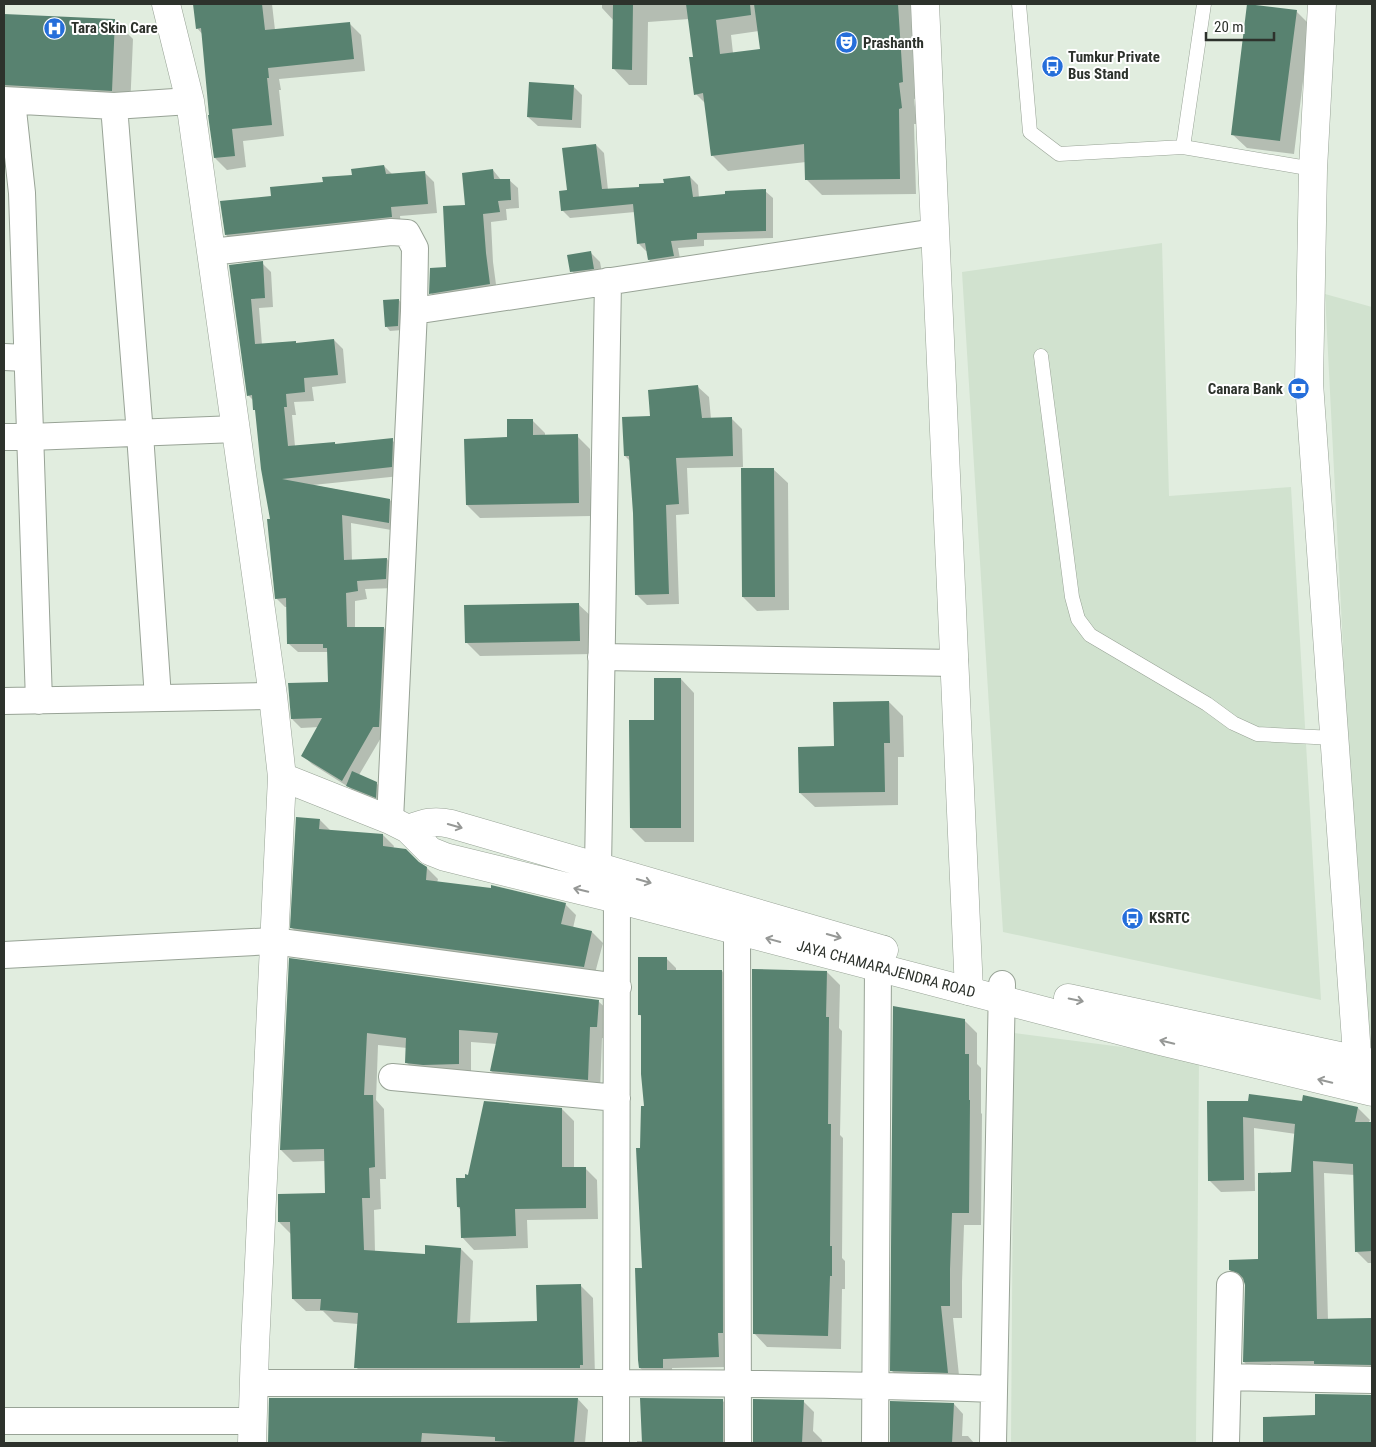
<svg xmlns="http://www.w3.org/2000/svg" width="1376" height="1447" font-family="'Roboto Condensed',sans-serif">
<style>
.built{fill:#d1e2cf}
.shadow{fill:#0003;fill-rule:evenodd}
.building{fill:#588270}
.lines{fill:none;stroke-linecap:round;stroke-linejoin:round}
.service-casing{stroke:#98a396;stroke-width:15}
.minor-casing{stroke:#98a396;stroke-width:28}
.tertiary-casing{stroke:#98a396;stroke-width:29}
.secondary-casing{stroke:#98a396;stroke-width:29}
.service{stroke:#fff;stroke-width:14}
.minor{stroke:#fff;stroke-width:26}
.tertiary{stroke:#fff;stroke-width:28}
.secondary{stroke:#fff;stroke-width:28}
.oneway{stroke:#969896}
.labels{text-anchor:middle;stroke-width:4;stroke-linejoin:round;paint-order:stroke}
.poi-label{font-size:15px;font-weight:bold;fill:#2d322c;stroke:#fff;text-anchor:start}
.street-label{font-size:15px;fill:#2d322c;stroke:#fff}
</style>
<rect width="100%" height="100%" fill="#e1eddf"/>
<path class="built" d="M1162,243l7,253 122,-9 30,513 -318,-68 -41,-660z
M1325,294l47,13v733l-9,-1z
M1014,1033l185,24 -3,386h-185z"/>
<path class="shadow" d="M194,4h78l3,26 74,-7 12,12 4,36 -86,8 2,11h-2l5,46 -41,5 3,26 -19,3 -12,-12 -12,-123 -6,-7z
M602,4h310l6,94 -4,1 3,25h-3l2,70 -94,1 -16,-16v-17l-78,9 -16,-16 -6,-51 -10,-10 -2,-36 -5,-39 -41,3 -1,63h-18l-15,-16v-48l-12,-13zM759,31l3,19 -29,3 -2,-18z
M1296,11l14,14 -16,129 -47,-6 -15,-14z
M4,15l110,5 19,19 -3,70 -126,-1z
M573,86l9,9 -1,33 -43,-2 -10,-9z
M596,145l8,8 4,37 33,-2 49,-11 8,8 1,13 66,-7 8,7v40l-69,2v6l-26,2 3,16 -24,3 -8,-7 -1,-9h-2l-8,-8 -3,-31 -65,6 -8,-8 6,-18z
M384,166l9,9 31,-3 10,10 3,31 -37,3 1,10 -166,18 -9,-9 46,-38z
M493,170l8,10h8l9,8 1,20 -13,1 1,11 -16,2 2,40 4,30 -58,9 -8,-8 16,-25 20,-62z
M591,253l9,9 3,16 -22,3 -9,-10z
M262,263l9,9 2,35 -14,1 3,37 33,-3 2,2 37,-4 9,9 3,34 -34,4 2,14 -20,1 2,13h-4l3,31 40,-3 1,2 56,-5 9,9 -1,27 -87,9 77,15 8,9 -1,22 -46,-8 1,38 35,-2 9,9 -1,20 -30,1 2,10 -12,2v27h29l8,9 -10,99 -23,39 17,8 10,9 -1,14 -28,-11 -7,-7 -38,-24 -9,-8 16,-29 -18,1 -9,-9 37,-36 -1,-31h-30l-9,-8 -1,-37h-3l-9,-9 -5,-78 -14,-108 -4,-12 -5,-5 -18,-129z
M399,300l4,5 -1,25 -12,1 -4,-5z
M698,387l11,10 2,22 20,-1 11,11 1,38 -56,1 2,46 -13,1 3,89 -32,1 -11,-11 -2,-81 -4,-52 -5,-5 26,-39z
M532,420l13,13v3h32l13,13 1,67 -111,2 -13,-13 41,-67z
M773,469l15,14 1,127 -32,1 -14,-14z
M578,604l15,14v36l-113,2 -14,-14z
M681,679l13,14v149h-49l-14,-14 24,-106z
M889,702l14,14 1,41h-6v48l-83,2 -15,-14 35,-45z
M320,820l11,11 52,4 11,11 -1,3 34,19 11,11 -1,4 128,21 11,11 -3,13 19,4 11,11 -9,34 -291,-38 -11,-11z
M666,958l10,10v3h46l9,10 -3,386 -56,1 1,10 -23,-1 -10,-9 3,-99 -2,-120 4,-42 -3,-90 -2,-2z
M290,960l308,41 13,12 -2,26 -7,-1 -2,54 -96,-9 -13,-12 6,-27 -26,-2v34l-52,-1 -12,-12v-15l-29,-3 -2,55 8,9 2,70h-6l1,30 -7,1 1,42 51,3 35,-6 12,12 -3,63 69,-2 41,-37 13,13 2,79 -227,3 -12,-13 2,-43 -24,-2 -11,-11h-17l-13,-12 -2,-65 -12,-12 47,-28 -1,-33 -32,1 -12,-12z
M827,972l13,13 -1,43 3,3 -2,104 3,3 -1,120 3,3v28h-3l-1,60 -74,-2 -13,-14z
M1372,1002v24l-1,-17z
M964,1020l13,13v31l4,4v45l1,1 -1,111h-17l-2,57v36h-9l7,67 -56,-2 -12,-12z
M1208,1102l150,6 12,12 -1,2h3v141h-4l-12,-12 -1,-76 -31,-2 4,147h44v56l-116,-2 -12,-12 2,-79 -4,-1 -12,-12 30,-9 32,-88 4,-39 -42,-6 1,63 -34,1 -12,-12z
M562,1109l12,12v47h11l12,12 1,39 -71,1 1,28 -54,2 -12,-13 -1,-27 -3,-3 8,-28z
M1316,1395l56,1v47h-107l-1,-25 52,-1z
M270,1399h308l10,11 -3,33h-316z
M722,1400l11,11v32h-96v-2h6z
M754,1400l49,1 11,11 -1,19 9,9v3h-68z
M892,1403l62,1 9,10 -1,22h6l6,7h-83z"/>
<path class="building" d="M193,4h69l3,26 85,-8 4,37 -86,9 1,10h-2l5,47 -40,4 3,27 -21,2 -6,-43h1l-8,-87 -5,1z
M613,4h20l-1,66 -20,-1z
M686,4h64l1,11 -35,5 4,34 40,-5 -6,-45h144l5,78 -4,1 3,25 -3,1 1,70 -95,1 -1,-36 -93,12 -8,-63 -9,2 -5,-38h4z
M1247,4l50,6 -17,131 -49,-6z
M4,14l111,5 -3,72 -108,-6z
M529,82l45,3 -2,35 -45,-3z
M596,144l6,45 37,-2v-3l25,-1 -1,-4 27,-3 3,21 32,-3v-3l41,-2v42l-69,2v6l-26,2 3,15 -26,4 -3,-17 -8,1 -4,-40 -72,7 -2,-20 8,-1 -5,-42z
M384,165l2,9 39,-3 3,33 -37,3 1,10 -167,18 -5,-34 51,-5 -1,-9 53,-5 -1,-5 30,-2 -1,-6z
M493,169l1,10h16l1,21 -13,1 2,11 -17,2 3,39 4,31 -61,10 1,-26 16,-1 -3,-61 22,-1 -3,-32z
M591,251l3,18 -24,3 -3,-17z
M263,261l2,37 -14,1 4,45 41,-3v2l38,-4 4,36 -34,3 1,14 -19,2 1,13h-3l4,39 47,-4v2l58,-6 -1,29 -110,12 108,20 -1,24 -47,-8 2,45 43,-2 -1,21 -29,2 1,10 -12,2 1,34h37l-5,100h-6l-31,54 -41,-25 21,-38 -31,1 -3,-36 40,-1 -1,-34h-4v-4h-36l-1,-46 -11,1 -8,-80h3l-9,-50 -6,-59h-2l-1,-15 -5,1 -18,-131z
M399,299l-1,27 -13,1 -2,-27z
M698,385l4,33 30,-1 1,39 -57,2 3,46 -13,1 3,89 -34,1 -2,-82 -4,-57h-5l-2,-39 28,-1 -2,-26z
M507,419h26v16l45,-1 1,69 -113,2 -2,-66 43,-2z
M741,468h33l1,129h-33z
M579,603l1,38 -115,2 -1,-38z
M654,678h27v150h-51l-1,-108h25z
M889,701l1,42h-6l1,49 -86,1 -1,-46 36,-1 -1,-44z
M352,771l25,11 -1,16 -30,-12z
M296,817l24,2 -1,10 64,5v12l23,3 13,13 8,5 -1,13 65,8v-3l75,18 -5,21 31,7 -8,36 -294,-39z
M638,957h29v13h55l1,363h-5l1,24 -56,2v9h-24l-1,-8 -3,-92h7l-6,-120h4l1,-42h3l-3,-32v-59h-3z
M289,958l310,42 -2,27h-7l-2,53 -98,-9 8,-38 -39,-3v34l-36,1 -18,-2 1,-25 -39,-5 -3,62h9l2,72 -6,1 1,30h-8l2,52 61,4v-9l36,3 -4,75 80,-2 -1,-36 45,-1 2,81h-3v3h-226l4,-55 -38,-3 1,-11h-29l-2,-77h-12v-28l47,-1 -1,-44 -44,1z
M752,969l75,2 -1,46h3l-1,107h3l-1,122h2v30h-2l-2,60 -75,-2z
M893,1006l72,13v35h4v46h1l-1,113h-17l-2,56v37h-9l7,67 -58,-2z
M1249,1094l53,7 1,-6 55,12 -3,15h17v129l-17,1 -2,-88 -40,-3 4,158 55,-1v47l-58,-1v-3l-71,1 2,-77 -2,-7 -5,-5 -9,-3v-10l29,-1v-86l33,-1 4,-48 -52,-7 1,63 -36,1 -1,-80h41z
M484,1101l78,7v59h24v41l-71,1 1,27 -55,2 -1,-31h-3l-1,-29h9v-4l3,1z
M1315,1394l57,1v48h-109v-26l52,-2z
M269,1398h309l-4,45h-62v-1l-17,-1v-4l-73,-4 -1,10h-153z
M640,1398l83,1v44h-81z
M753,1399l51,1 -2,43h-49z
M890,1401l64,2 -2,40h-62z"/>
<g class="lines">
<defs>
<path id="service" d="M1019,4l11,128 29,22 124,-7 130,22
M1183,147l21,-143
M1041,356l31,241 6,22 12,16 117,69 26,19 24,11 77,4"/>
<path id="minor" d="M4,100l110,6 76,-5
M12,101l10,92 17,508
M114,106l26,328 18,264
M211,252l180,-20 16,1 8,15 -1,63
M4,357l23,1
M4,437h26l206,-8
M601,657l354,6
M4,701l269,-5
M390,820l24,-509 521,-79
M598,868l10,-587
M737,930l1,513
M4,955l269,-14 345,46
M392,1077l225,21
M1228,1377l144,3
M254,1383c247,0 493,-2 740,6
M4,1421h249
M616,1443l1,-564
M875,1443l3,-476 5,-18
M993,1443l9,-459
M1226,1443l4,-158"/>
<path id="tertiary" d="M925,4l44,987
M1322,4l-9,165 -4,214 50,700"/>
<path id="secondary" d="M166,4l24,97 83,595 9,81 -27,570 -3,96
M282,777l108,43 18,9 22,22 15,6 171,42 544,142 212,51
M408,829c17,-6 25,-9 43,-5l433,126
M1068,998l304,65"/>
</defs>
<use href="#service" class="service-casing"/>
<use href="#minor" class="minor-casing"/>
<use href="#tertiary" class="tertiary-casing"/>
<use href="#secondary" class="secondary-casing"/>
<use href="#service" class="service"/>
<use href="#minor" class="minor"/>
<use href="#tertiary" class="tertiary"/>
<use href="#secondary" class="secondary"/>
</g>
<defs><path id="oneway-shaft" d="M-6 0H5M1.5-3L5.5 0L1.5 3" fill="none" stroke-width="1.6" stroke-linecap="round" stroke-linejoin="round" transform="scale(1.25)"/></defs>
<g class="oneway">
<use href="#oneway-shaft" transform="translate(455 826) rotate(16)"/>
<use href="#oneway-shaft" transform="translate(644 881) rotate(16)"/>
<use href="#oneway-shaft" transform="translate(581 890) rotate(-166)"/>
<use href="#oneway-shaft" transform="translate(834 936) rotate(16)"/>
<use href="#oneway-shaft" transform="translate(773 940) rotate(-165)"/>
<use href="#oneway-shaft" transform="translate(1076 1000) rotate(12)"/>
<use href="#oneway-shaft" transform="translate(1167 1042) rotate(-166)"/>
<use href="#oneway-shaft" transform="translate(1325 1081) rotate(-166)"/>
</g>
<defs>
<symbol id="hospital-disc" viewBox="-11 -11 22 22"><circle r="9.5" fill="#256eda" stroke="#fff"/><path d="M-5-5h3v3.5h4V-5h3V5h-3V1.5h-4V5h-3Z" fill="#fff"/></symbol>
<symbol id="theatre-disc" viewBox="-11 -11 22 22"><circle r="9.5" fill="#256eda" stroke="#fff"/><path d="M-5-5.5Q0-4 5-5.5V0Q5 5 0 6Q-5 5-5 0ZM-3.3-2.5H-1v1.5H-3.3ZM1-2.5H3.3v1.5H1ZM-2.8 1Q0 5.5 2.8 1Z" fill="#fff"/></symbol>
<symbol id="bus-disc" viewBox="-11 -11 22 22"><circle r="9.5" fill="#256eda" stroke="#fff"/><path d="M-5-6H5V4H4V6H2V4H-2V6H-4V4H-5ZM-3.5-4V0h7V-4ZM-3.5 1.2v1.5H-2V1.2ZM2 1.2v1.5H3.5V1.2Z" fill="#fff"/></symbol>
<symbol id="bank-disc" viewBox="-11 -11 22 22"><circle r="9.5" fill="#256eda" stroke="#fff"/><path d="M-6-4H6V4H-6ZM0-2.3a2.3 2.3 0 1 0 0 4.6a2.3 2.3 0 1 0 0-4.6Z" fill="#fff"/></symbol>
</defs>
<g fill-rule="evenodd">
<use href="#hospital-disc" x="42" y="16" width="25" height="25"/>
<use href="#theatre-disc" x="834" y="30" width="25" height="25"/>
<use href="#bus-disc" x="1040" y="54" width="25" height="25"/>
<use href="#bank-disc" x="1286" y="376" width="25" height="25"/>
<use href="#bus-disc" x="1120" y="906" width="25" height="25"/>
</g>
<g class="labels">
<g class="poi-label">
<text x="71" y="33">Tara Skin Care</text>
<text x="863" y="48">Prashanth</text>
<text x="1068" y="62">Tumkur Private<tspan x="1068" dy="17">Bus Stand</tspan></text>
<text x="1283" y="394" text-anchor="end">Canara Bank</text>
<text x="1149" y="923">KSRTC</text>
</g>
<g class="street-label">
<text transform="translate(886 969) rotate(15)" y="5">JAYA CHAMARAJENDRA ROAD</text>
</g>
</g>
<rect width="1376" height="1447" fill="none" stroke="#2d322c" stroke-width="10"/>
<path d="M1206 32v8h68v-8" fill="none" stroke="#2d322c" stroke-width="2.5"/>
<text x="1214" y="32" font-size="15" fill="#2d322c" stroke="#ffffff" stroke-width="4" paint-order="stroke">20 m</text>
</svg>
